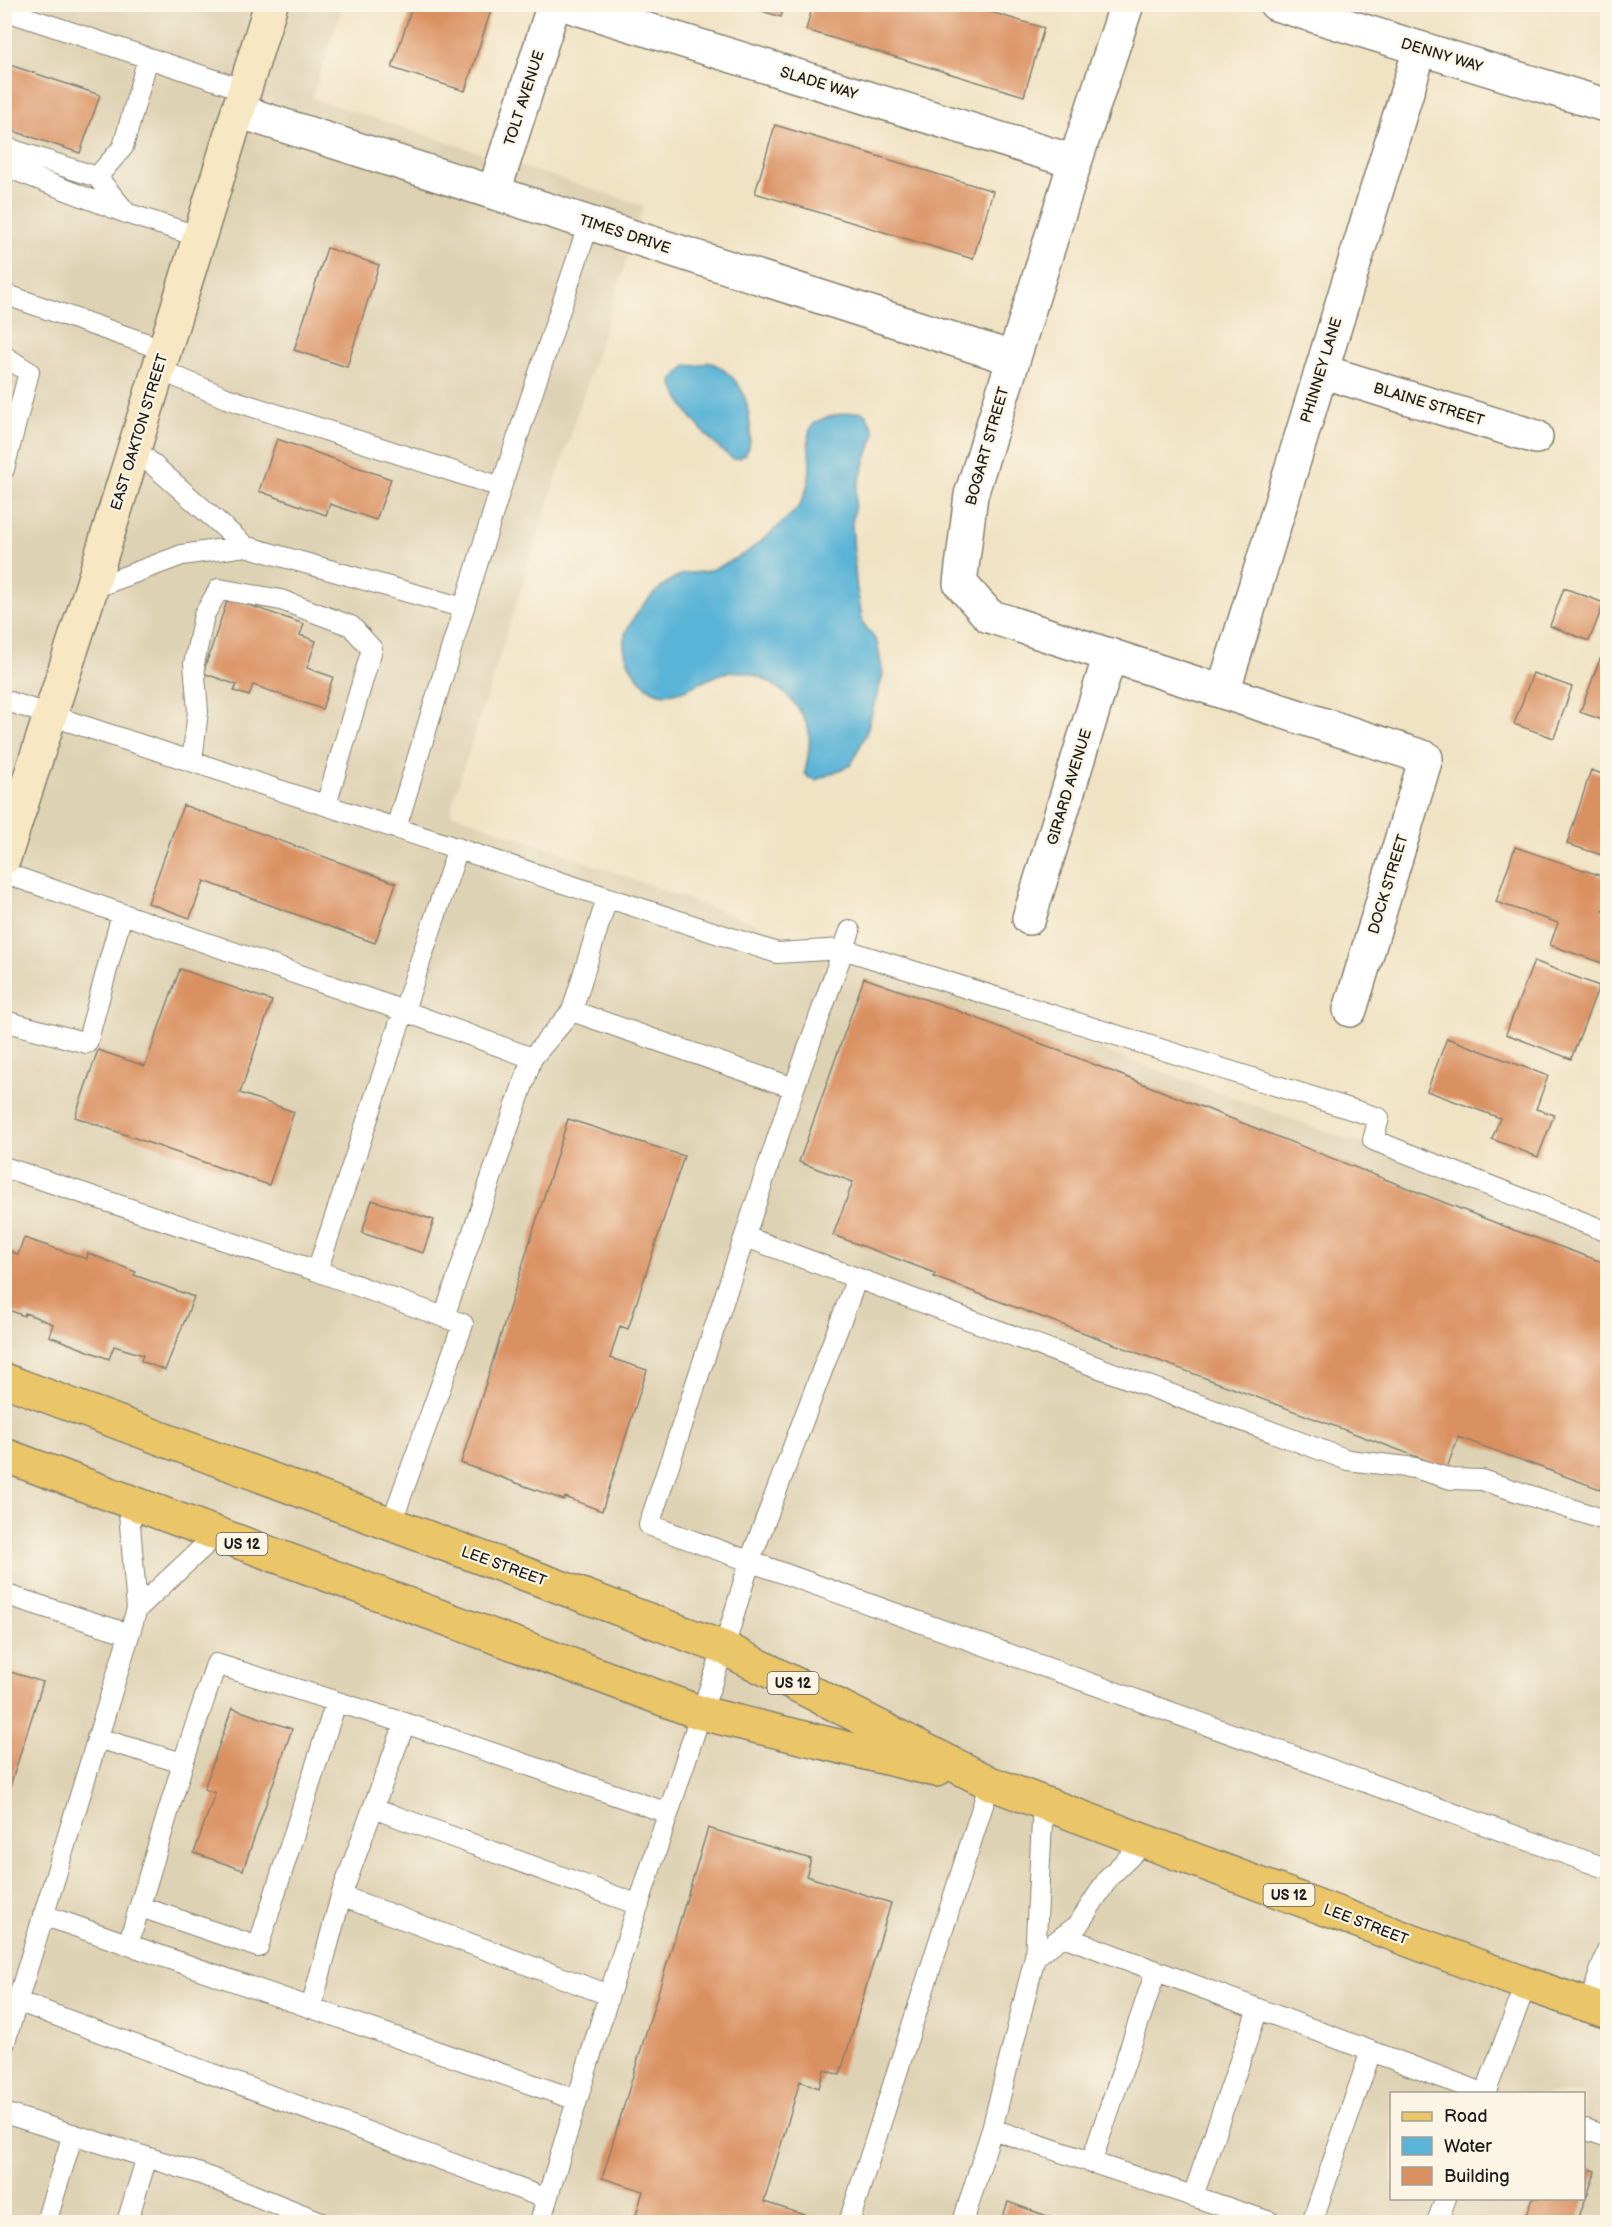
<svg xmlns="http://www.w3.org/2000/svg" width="1612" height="2227" font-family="'Balsamiq Sans',sans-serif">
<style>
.built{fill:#ded2b4;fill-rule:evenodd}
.water{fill:#5ab4d7;stroke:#3b687a;stroke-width:1.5}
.building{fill:#da9162}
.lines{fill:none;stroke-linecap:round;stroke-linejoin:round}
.lane-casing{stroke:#868070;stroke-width:22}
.street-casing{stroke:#868070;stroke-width:36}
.secondary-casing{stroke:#868070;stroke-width:36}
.primary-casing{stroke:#868070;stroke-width:36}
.lane{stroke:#fff;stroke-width:20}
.street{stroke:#fff;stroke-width:33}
.secondary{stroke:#f7e8c3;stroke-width:33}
.primary{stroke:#ebc669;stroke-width:33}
.labels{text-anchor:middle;stroke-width:4.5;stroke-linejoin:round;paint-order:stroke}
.shield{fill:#fcf5e5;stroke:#5f5d58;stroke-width:1.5}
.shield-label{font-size:14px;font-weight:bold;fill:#1c1c1c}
.street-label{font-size:15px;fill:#1c1c1c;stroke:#fcf5e5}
</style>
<rect width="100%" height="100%" fill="#fcf5e5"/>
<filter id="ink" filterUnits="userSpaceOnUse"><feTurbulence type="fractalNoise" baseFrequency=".0167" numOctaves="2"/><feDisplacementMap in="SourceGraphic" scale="12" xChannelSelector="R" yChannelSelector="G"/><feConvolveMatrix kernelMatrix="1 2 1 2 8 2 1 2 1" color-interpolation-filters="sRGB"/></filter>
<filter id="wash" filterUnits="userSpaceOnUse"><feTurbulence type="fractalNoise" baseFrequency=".008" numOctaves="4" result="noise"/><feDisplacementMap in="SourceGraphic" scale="24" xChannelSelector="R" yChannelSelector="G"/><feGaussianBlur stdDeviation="1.35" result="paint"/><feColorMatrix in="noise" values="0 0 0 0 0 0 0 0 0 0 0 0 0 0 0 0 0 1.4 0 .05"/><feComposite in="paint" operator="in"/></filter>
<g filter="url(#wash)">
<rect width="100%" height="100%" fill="#f0e3c4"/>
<path class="built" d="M5,5h338l-31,93 332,108 -191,595 -2,12 893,325 263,86v998h-1602zM1392,2094h192v104h-192z"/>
<path class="water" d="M710,362c12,6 21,12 29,24 10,14 13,44 10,61 -1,5 -5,8 -9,11l-7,1c-21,-14 -56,-54 -61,-79l15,-15 10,1z
M861,412l5,2 9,18 -18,55 -5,38 4,59 7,39 14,19 6,32 -17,60 -15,31 -35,15 -8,-3 -3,-4c2,-13 7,-33 3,-45 -8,-30 -52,-64 -84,-55 -18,5 -45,25 -65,20 -19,-5 -40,-38 -34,-58 2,-6 7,-14 11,-20 10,-15 30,-36 48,-41 7,-2 15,-1 23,-3 11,-3 26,-11 37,-17 18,-12 34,-27 49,-41 5,-4 7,-9 10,-15 24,-51 -29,-80 58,-86z"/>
<g id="blocks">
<path class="building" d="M413,4h80l-28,87 -73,-23z
M740,4h45l-4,13z
M813,5h154l77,23 -20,68 -218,-66z
M4,63l96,32 -20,58 -76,-25z
M775,125l218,66 -20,68 -218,-66z
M327,248l52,17 -32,102 -53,-17z
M277,439l114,40 -15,41 -46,-16 -4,11 -67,-24z
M1564,588l40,15 -15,38 -39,-15z
M228,598l76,26 -4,11 16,6 -9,27 26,9 -11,32 -69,-24 -4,11 -15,-5 3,-6 -34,-12z
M1600,659l8,3v60l-28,-10z
M1533,673l39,14 -18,51 -40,-14z
M1591,770l17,6v81l-41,-13z
M183,805l213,78 -21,60 -171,-62 -14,37 -42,-15z
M1515,847l93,31v19l-5,14 5,2v45l-3,6 -55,-19 8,-22 -62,-21z
M1534,961l65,25 -28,73 -65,-25z
M180,969l92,32 -32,92 54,19 -25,73 -194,-68 23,-67 47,16z
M864,978l92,32 558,220 94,34v228l-150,-55 -11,31 -513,-191 1,-4 -102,-38 20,-53 -54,-20z
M1447,1038l101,38 -12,33 18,6 -16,42 -46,-18 8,-21 -73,-27z
M568,1119l116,37 -56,173 -8,-3 -10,32 37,12 -45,141 -37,-14 -1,3 -103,-37z
M372,1200l62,20 -11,33 -61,-20z
M24,1238l63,21 1,-6 48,19 -2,3 60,22 -29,73 -24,-9 2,-6 -29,-9 -5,13 -60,-23 4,-12 -28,-11 -1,3 -20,-8v-41l7,-16 7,4z
M4,1670l39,12 -38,120h-1z
M232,1708l60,21 -49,141 -49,-17 21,-60 -11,-4z
M708,1828l103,31 -5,17 85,27 -51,172 -16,-5 -5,18 -19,-7 -36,121 57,18v2h-187l9,-31 -41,-13z
M1584,2167l12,4 -19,51h-53l9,-24h51z
M1008,2202l56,20h-63z"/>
</g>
</g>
<g filter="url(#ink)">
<use href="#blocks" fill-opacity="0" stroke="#868070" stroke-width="1.5"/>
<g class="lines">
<defs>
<path id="lane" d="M4,10l241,80
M4,147l93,30 28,34
M4,166l122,47 74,24
M97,177l26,-30 25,-89
M4,294l161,56
M4,356l25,16 -25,97
M158,369l68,29 275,89
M134,448l111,98
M91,589l91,-34 63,-9 219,62
M4,700l773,253 66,-4 536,169 -6,22 235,92
M192,761l6,-50 -4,-47 10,-49 15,-26 62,11 70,26 21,23 -46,156
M396,828l105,-341 88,-264
M4,873l400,138 128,47 40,-47
M607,898l-35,113 222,77
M850,931l-56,157 -145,437 959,344
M4,1021l83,22 35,-129
M4,1167l313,104 141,-423
M746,1237l602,223 67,8 36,11 31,1 126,41
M317,1271l146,53 -72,200
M444,1317l88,-259
M128,1501l9,108 79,-74
M4,1594l125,40
M97,1738l86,25 33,-99 189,59
M1043,1803l-8,154 -43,172 278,93
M373,1808l-32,88 268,99
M639,1905l-266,-97 32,-85 263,90
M141,1907l117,40 78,-245
M43,1915l534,185
M1063,1936l423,158
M128,1945l55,-182
M1035,1957l43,-32 31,-48 37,-36
M4,2001h13l530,198
M1589,2005l19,-57
M311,2008l30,-112
M4,2045l133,-436
M1485,2094l41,-110
M4,2113l197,61 120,48
M1584,2129l24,8
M1091,2163l65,-192
M1193,2196l65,-187
M46,2222l27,-88
M127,2222l20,-65
M540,2222l69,-227 92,-282 23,-65 26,-87 107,-283
M849,2222l141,-439
M963,2222l29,-93
M1312,2222l59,-171
M1437,2222l9,-24"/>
<path id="street" d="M564,4l511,158
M1127,4l-52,158 -104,333 -11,88 29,33 437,142 -76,252
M1276,4l332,102
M238,111l774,247
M494,192l60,-188
M1321,371l215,66
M1223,692l197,-643
M1029,918l81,-263"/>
<path id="secondary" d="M4,858l87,-269 180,-585"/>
<path id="primary" d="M4,1380l720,268 266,135 536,201 82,28
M4,1455l697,258 235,57"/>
</defs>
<use href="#lane" class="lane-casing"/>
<use href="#street" class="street-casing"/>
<use href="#secondary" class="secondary-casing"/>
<use href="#primary" class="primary-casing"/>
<use href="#lane" class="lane"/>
<use href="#street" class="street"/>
<use href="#secondary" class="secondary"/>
<use href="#primary" class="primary"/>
</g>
</g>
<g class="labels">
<g class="shield">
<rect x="216.5" y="1533" width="51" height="22" rx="4.5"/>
<rect x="767.5" y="1672" width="51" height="22" rx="4.5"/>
<rect x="1263.5" y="1884" width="51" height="22" rx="4.5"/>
</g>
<g class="shield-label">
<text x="242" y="1549">US 12</text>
<text x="793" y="1688">US 12</text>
<text x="1289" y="1900">US 12</text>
</g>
<g class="street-label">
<text transform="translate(1442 55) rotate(17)" y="5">DENNY WAY</text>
<text transform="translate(819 83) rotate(17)" y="5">SLADE WAY</text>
<text transform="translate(524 98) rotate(-72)" y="5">TOLT AVENUE</text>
<text transform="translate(625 234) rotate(18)" y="5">TIMES DRIVE</text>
<text transform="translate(1321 370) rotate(-73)" y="5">PHINNEY LANE</text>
<text transform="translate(1429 404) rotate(17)" y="5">BLAINE STREET</text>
<text transform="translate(139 432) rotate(-73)" y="5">EAST OAKTON STREET</text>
<text transform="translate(987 446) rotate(-74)" y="5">BOGART STREET</text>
<text transform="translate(1069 787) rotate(-73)" y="5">GIRARD AVENUE</text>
<text transform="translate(1388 884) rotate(-73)" y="5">DOCK STREET</text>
<text transform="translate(504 1566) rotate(20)" y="5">LEE STREET</text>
<text transform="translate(1366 1924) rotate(21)" y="5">LEE STREET</text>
</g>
</g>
<rect width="1612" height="2227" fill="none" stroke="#fcf5e5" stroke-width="24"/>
<rect x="1390" y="2092" width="195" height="108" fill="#fcf5e5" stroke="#a29e95" stroke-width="1.5"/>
<rect x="1402" y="2112" width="30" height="9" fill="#ebc669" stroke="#a29e95" stroke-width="1.5"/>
<text x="1444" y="2122" font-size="18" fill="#1c1c1c">Road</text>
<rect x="1402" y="2137" width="30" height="18" fill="#5ab4d7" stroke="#a29e95" stroke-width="1.5"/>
<text x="1444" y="2152" font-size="18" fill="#1c1c1c">Water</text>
<rect x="1402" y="2167" width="30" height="18" fill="#da9162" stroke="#a29e95" stroke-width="1.5"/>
<text x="1444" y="2182" font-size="18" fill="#1c1c1c">Building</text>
</svg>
